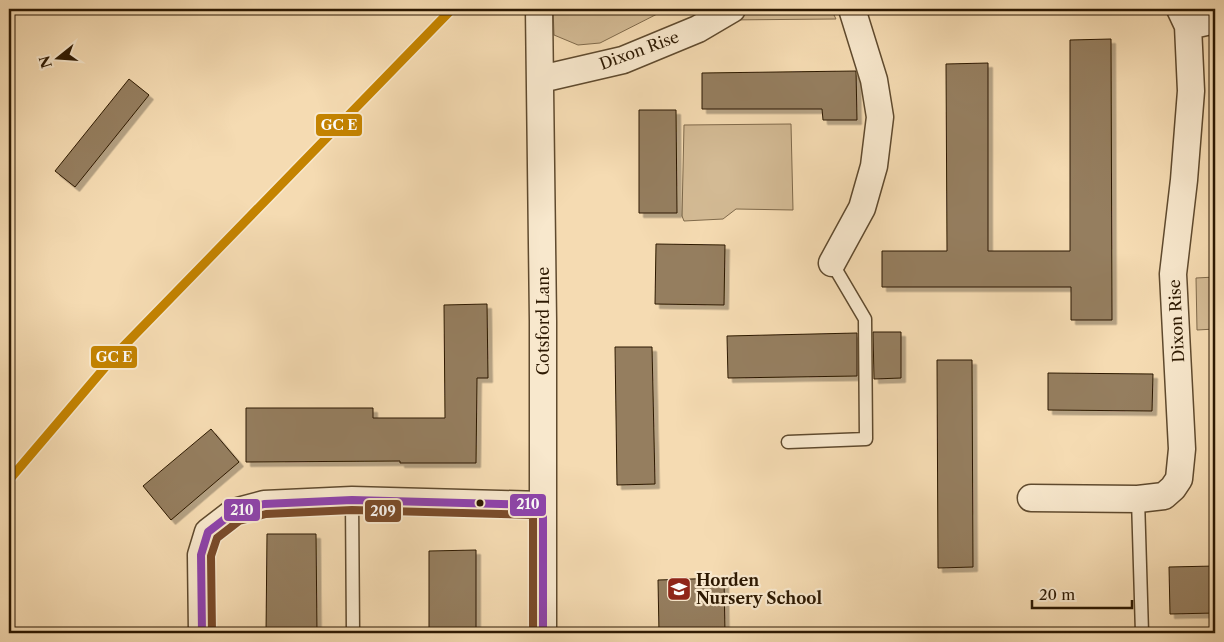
<svg xmlns="http://www.w3.org/2000/svg" width="1224" height="642" font-family="'Libre Caslon Text',serif">
<style>
.green{fill:#d3ba94;stroke:#806a4b}
.building{fill:#957e5e;stroke:#2d1902;filter:url(#shadow)}
.lines{fill:none;stroke-linecap:round;stroke-linejoin:round}
.lane-casing{stroke:#5f4a2e;stroke-width:15}
.street-casing{stroke:#5f4a2e;stroke-width:29}
.lane{stroke:#f8e8cd;stroke-width:12}
.street{stroke:#f8e8cd;stroke-width:26}
.bus-1-casing{stroke:#f8e8cd;stroke-width:11}
.bus-2-casing{stroke:#f8e8cd;stroke-width:11}
.bus-1{stroke:#8e44ad;stroke-width:8}
.bus-2{stroke:#7a4b2a;stroke-width:8}
.rail-1-casing{stroke:#f8e8cd;stroke-width:12}
.rail-1{stroke:#c48300;stroke-width:9}
.bus-dot{fill:#2d1902;stroke:#f8e8cd;stroke-width:2}
.labels{text-anchor:middle;stroke-width:4.5;stroke-linejoin:round;paint-order:stroke}
.street-label{font-size:16px;fill:#2d1902;stroke:#f8e8cd}
.poi-label{font-size:16px;font-weight:bold;fill:#2d1902;stroke:#f8e8cd;text-anchor:start}
.line-badge{stroke:#f8e8cd;stroke-width:2}
.badge-label{font-size:14px;text-anchor:middle;font-weight:bold;fill:#fff}
</style>
<defs>
<filter id="shadow"><feDropShadow dx="4.5" dy="4.5" stdDeviation="0" flood-color="#0004"/></filter>
</defs>
<rect width="100%" height="100%" fill="#f5dbb2"/>
<filter id="stains"><feTurbulence type="fractalNoise" baseFrequency=".004" numOctaves="4"/><feColorMatrix values="0 0 0 0 .2 0 0 0 0 .09 0 0 0 0 .02 0 0 0 .5 -.17"/></filter>
<radialGradient id="worn" r=".72"><stop offset=".6" stop-color="#630" stop-opacity="0"/><stop offset="1" stop-color="#630" stop-opacity=".3"/></radialGradient>
<path class="green" d="M553,9h114l-67,34 -22,2 -24,-10z
M744,9h87l5,10 -111,1z
M791,124l2,86 -57,-1 -13,10 -39,2 -2,-5 2,-91z
M1215,277v52l-18,1 -1,-52z"/>
<path class="building" d="M1111,39l1,281h-41v-33h-189v-36h65l-1,-187 42,-1v188h82v-211z
M856,71l1,49h-34l-1,-11h-120v-36z
M129,79l20,16 -74,92 -20,-16z
M639,110h37l1,103h-38z
M656,244l69,1 -1,60 -69,-1z
M487,304l1,74h-11l-1,85h-76v-2l-154,1v-54h127v10h72l-1,-113z
M873,332h28v46l-27,1z
M857,333v43l-129,2 -1,-42z
M615,347h37l3,137 -38,1z
M937,360h35l1,207 -35,1z
M1048,373l105,1 -1,37 -104,-1z
M211,429l28,33 -68,58 -28,-34z
M267,534h49l1,99h-51z
M476,550v83h-47v-82z
M1215,566v47l-45,1 -1,-47z
M724,578l1,55h-66l-1,-53z"/>
<g class="lines">
<defs>
<path id="lane" d="M788,442l78,-3 -1,-120 -33,-56
M1138,499l4,134
M352,500l1,133"/>
<path id="street" d="M539,9l4,312v312
M1188,26l27,-6
M541,79l82,-19 75,-31 34,-20
M832,263l30,-55 12,-42 6,-49 -6,-37 -22,-71
M1031,498l107,1 26,-3 9,-8 6,-9 3,-30 -9,-175 11,-94 7,-89 -3,-65 -8,-17
M202,633l-1,-78 7,-23 26,-20 30,-8 88,-4 191,5"/>
</defs>
<use href="#lane" class="lane-casing"/>
<use href="#street" class="street-casing"/>
<use href="#lane" class="lane"/>
<use href="#street" class="street"/>
<defs>
<path id="bus-1" d="M202,633l-1,-78 7,-23 26,-20 30,-8 88,-4 191,5v128"/>
<path id="bus-2" d="M212,633l-1,-77 6,-18 22,-17 27,-7 86,-4 181,5v118"/>
</defs>
<use href="#bus-1" class="bus-1-casing"/>
<use href="#bus-2" class="bus-2-casing"/>
<use href="#bus-1" class="bus-1"/>
<use href="#bus-2" class="bus-2"/>
<defs>
<path id="rail-1" d="M9,480l109,-128 334,-343"/>
</defs>
<use href="#rail-1" class="rail-1-casing"/>
<use href="#rail-1" class="rail-1"/>
</g>
<defs>
<symbol id="school-square" viewBox="-11 -11 22 22"><rect x="-9" y="-9" width="18" height="18" rx="4" fill="#8f2418" stroke="#f8e8cd"/><path d="M0-5L7-2L0 1L-7-2ZM-4 1L0 2.5L4 1V4Q0 6-4 4Z" fill="#fff"/></symbol>
</defs>
<g fill-rule="evenodd">
<use href="#school-square" x="665" y="575" width="28" height="28"/>
</g>
<circle class="bus-dot" cx="480" cy="503" r="4.5"/>
<g class="labels">
<g class="street-label">
<text transform="translate(639 50) rotate(-20)" y="6">Dixon Rise</text>
<text transform="translate(543 321) rotate(-90)" y="6">Cotsford Lane</text>
<text transform="translate(1176 321) rotate(-93)" y="6">Dixon Rise</text>
</g>
<g class="poi-label">
<text x="696" y="586">Horden<tspan x="696" dy="18">Nursery School</tspan></text>
</g>
</g>
<g class="line-badge">
<rect x="315" y="113" width="48" height="24" rx="5" fill="#c48300"/>
<rect x="90" y="345" width="48" height="24" rx="5" fill="#c48300"/>
<rect x="509" y="493" width="38" height="24" rx="5" fill="#8e44ad"/>
<rect x="223" y="498" width="38" height="24" rx="5" fill="#8e44ad"/>
<rect x="364" y="499" width="38" height="24" rx="5" fill="#7a4b2a"/>
</g>
<g class="badge-label">
<text x="339" y="130">GC E</text>
<text x="114" y="362">GC E</text>
<text x="528" y="509">210</text>
<text x="242" y="515">210</text>
<text x="383" y="516">209</text>
</g>
<rect width="1224" height="642" fill="none" stroke="#f5dbb2" stroke-width="30"/>
<rect x="10" y="10" width="1204" height="622" fill="none" stroke="#2d1902" stroke-width="2.5"/>
<rect x="15" y="15" width="1194" height="612" fill="none" stroke="#2d1902"/>
<g transform="translate(58 58) rotate(253)" stroke="#f8e8cd" stroke-width="4" paint-order="stroke">
<path d="M0-4L9 19L0 12L-9 19Z" fill="#2d1902"/>
<text y="-8" font-size="14" font-weight="bold" text-anchor="middle" fill="#2d1902">N</text>
</g>
<path d="M1032 600v8h100v-8" fill="none" stroke="#2d1902" stroke-width="2.5"/>
<text x="1039" y="600" font-size="15" fill="#2d1902" stroke="#f8e8cd" stroke-width="4" paint-order="stroke">20 m</text>
<rect width="100%" height="100%" filter="url(#stains)"/>
<rect width="100%" height="100%" fill="url(#worn)"/>
</svg>
